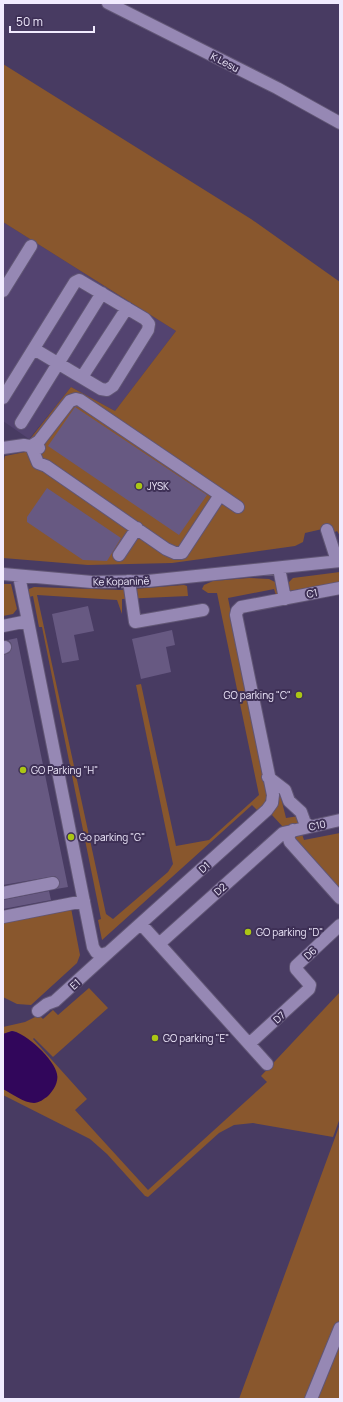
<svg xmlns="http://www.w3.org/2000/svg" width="343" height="1402" font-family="Manrope,sans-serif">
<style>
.built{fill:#534370}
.green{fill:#89572d}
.water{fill:#31065b}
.building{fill:#675982}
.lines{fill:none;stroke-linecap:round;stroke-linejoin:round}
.minor-casing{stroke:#615675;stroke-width:14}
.minor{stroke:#9688b4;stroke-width:12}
.poi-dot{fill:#abc614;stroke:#3e3056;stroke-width:1.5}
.labels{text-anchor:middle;stroke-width:4;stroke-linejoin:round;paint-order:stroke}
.street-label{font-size:10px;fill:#f1ebfe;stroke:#3e3056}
.poi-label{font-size:10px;fill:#f1ebfe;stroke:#3e3056;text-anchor:start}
</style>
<rect width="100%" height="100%" fill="#483b62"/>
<path class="built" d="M3,222l173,109 -61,80 -44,-24 -42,52 -26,-18z"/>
<path class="green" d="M3,64l248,155 89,63v254l-3,-5 -4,2 -2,-6 -26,6 -2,9 -8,4 -123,17 -84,2 -85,-7v-93l2,-9 20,-4 1,-8 45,-57 44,24 61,-80 -173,-109z
M340,572v11l-51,8 -1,-8 5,-5z
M249,578l20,1 6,3 3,13h-2l-2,-6 -46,9 39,198 -4,11 -5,4 -6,-6 -150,135 -4,-20 3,-1 -59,-292h-3l-6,-31 -4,1v-8l5,-2 87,3 63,-5 3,1 1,10 -66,3v15l-5,-14 -80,-5 69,319 7,5 55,-47 5,-8 -37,-179 5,-1 35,162 33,-6 50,-45 -42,-202h-9l-6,-4 2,-4 9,-4z
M3,584h8l6,25 -4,5 -10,2z
M280,794l6,24 13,-2 1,7 -17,4 -11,-12z
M340,833v57l-46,-51 1,-4 7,-1 2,6z
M71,908l9,47 -3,8 -46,42 -14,-1 -14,-7v-76z
M89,988l19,20 -55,49 -19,-19 -1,1 54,60 -12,11 73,80 119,-108 -6,-6 79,-84v126l-7,19 -80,-14 -19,2 -15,8 -71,64 -3,-1 -38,-42 -17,-15 -87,-44v-6l26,13 -12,-70 -5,-1 -9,3v-7l22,-5 14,-7 4,4 10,-9 5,5z
M340,1124v197l-32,78h-69z
M340,1334v65h-26z"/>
<path class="water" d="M12,1031c14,2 43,29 45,43 2,8 -4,17 -9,22 -4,3 -9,7 -14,7 -10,0 -23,-10 -31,-14v-55z"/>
<path class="building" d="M75,407l132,88 -28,40 -131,-89z
M47,488l74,50 -14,23 -24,-1 -56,-38v-5z
M88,606l6,25 -20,4 5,25 -17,3 -10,-49z
M172,630l3,15 -9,2 5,25 -30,7 -9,-40z
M17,638l51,249 -12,2 4,-7 -5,-6 -52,9v-230l6,-2 3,-5 -1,-5 -3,-3z
M49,891l2,9 -48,9v-9z"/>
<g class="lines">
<defs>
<path id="minor" d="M108,3l169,85 63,35
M3,291l28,-45
M82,377l45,-69
M3,398l72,-116 4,-2 66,39 4,5 -1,6 -35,56 -6,4 -6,-1 -67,-40
M21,423l81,-130
M31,446l8,-5 31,-40 6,-2 4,1 158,107
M31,446l7,17 8,3 120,83 9,4h7l38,-58
M3,448l21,-3 15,3
M327,530l10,31
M119,555l18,-27
M279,568l6,31
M3,574l89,8 56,-1 192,-20
M19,576l74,371 3,5 5,3 8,-3 158,-142 5,-7 1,-8 -37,-180 1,-4 4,-4 99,-19
M129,581l6,41 68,-12
M3,626l25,-5
M3,648l2,-1
M268,777l17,13 4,11 12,11 4,11 5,3
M293,830l-5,6 2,6 50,56
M3,893l50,-10
M3,917l81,-16
M141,924l126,140
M159,944l124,-111 57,-13
M38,1011l9,-7 8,-3 54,-49
M249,1044l60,-55 1,-4 -14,-16v-3l44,-41
M311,1399l29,-71"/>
</defs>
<use href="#minor" class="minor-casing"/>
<use href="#minor" class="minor"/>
</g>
<g class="poi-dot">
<circle cx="139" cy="486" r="4"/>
<circle cx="299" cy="695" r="4"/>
<circle cx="23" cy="770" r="4"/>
<circle cx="71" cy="837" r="4"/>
<circle cx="248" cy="932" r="4"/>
<circle cx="155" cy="1038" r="4"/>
</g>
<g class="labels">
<g class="street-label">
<text transform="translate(225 62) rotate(27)" y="4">K Lesu</text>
<text transform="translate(121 581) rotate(-1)" y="4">Ke Kopanině</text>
<text transform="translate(312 593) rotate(-11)" y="4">C1</text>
<text transform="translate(317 825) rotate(-12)" y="4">C10</text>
<text transform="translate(204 867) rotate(-42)" y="4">D1</text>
<text transform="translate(220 889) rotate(-42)" y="4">D2</text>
<text transform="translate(310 953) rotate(-42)" y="4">D6</text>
<text transform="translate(75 984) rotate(-42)" y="4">E1</text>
<text transform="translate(279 1017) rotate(-42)" y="4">D7</text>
</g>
<g class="poi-label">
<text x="147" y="490">JYSK</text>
<text x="291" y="699" text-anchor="end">GO parking "C"</text>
<text x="31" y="774">GO Parking "H"</text>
<text x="79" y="841">Go parking "G"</text>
<text x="256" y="936">GO parking "D"</text>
<text x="163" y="1042">GO parking "E"</text>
</g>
</g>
<rect width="343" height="1402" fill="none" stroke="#f1ebfe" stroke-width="8"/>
<path d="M10 26v6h84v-6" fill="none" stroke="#f1ebfe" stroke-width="2"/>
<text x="16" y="26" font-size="12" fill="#f1ebfe" stroke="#3e3056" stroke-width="3" paint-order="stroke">50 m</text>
</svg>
